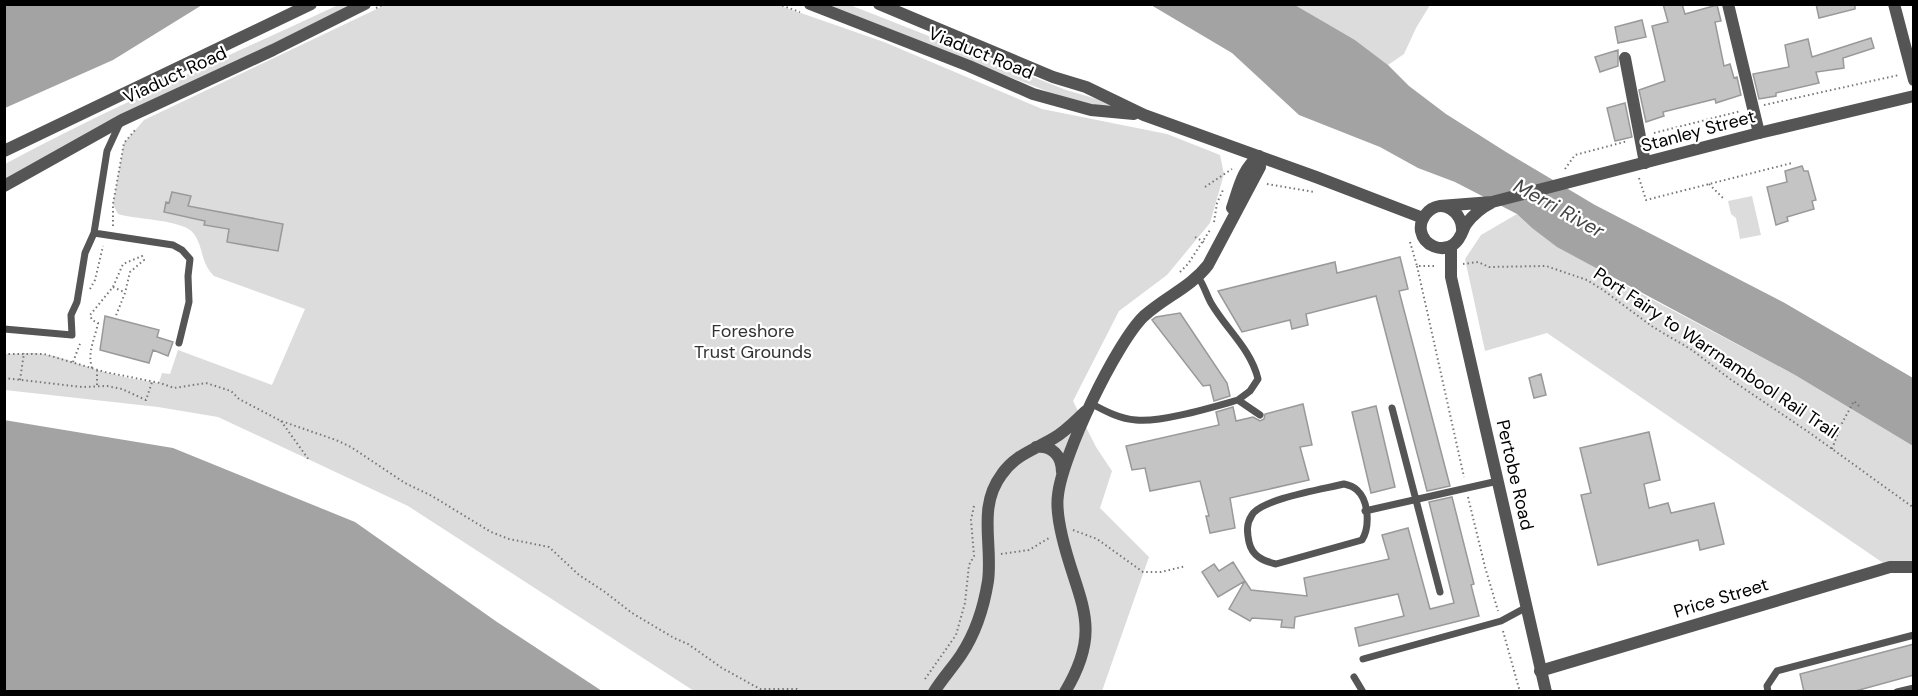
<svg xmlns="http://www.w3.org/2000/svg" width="1918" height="696" font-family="'DM Sans',sans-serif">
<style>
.green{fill:#dcdcdc}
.water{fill:#a3a3a3}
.building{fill:#c4c4c4;stroke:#999;stroke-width:1.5}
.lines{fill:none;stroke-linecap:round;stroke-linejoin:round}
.path{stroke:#777;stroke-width:2;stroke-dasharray:1.5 3;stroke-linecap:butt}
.service{stroke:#555;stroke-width:7}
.minor{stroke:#555;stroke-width:12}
.tertiary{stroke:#555;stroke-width:12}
.labels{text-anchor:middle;stroke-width:4.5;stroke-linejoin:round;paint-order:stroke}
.street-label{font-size:18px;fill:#000;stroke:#fff}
.park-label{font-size:18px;fill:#333;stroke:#fff}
.water-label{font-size:20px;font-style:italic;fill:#444;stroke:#fff}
</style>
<rect width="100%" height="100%" fill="#fff"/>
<path class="green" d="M338,5h16l-349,178v-19c108,-58 222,-107 333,-159z
M385,5h393l106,37 158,67 125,25 53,21 4,19 -14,49 -43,52 -48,36 -46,90 23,46 16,24 -12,37 49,49 -47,134h-408l-286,-185 -190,-89 -60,-10 -153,-17v-36l30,-1 20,3 42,14 31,8 31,5 3,-10 8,1 8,-24 94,35 33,-76 -91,-33c-14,-14 -10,-28 -20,-42 -10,-15 -58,-14 -76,-20l-5,-10 11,-61 20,-23z
M822,5h28l216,85 55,16 -6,6 -53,-15z
M1293,5h137l-14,23 -12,26 -16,11 -33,-25z
M1752,196l9,39 -21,4 -4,-21 -5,-4 -3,-13z
M1517,214l15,14 85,53 178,94 118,71v121h-24l-342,-234 -62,18 -20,-92 16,-24z"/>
<path class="water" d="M5,4h197v1l-89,55 -108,48z
M1293,4l62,36 33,25 21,21 37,28 60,38 89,53 188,97 130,76v68l-118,-71 -238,-128 -25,-19 -15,-14 -62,-32 -37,-14 -38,-21 -81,-32 -67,-62 -81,-48z
M4,420l169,28 182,74 142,100 105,69h-597z"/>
<path class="building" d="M1663,4h19l3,10 32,-9 4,16 -6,1 9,44 6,-2 4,14 3,-1 4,18 -25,8 -1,-4 -52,13 1,4 -18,6 -7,-32 26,-9 -13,-55 16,-4z
M1816,4h39v5l-36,9z
M1642,20l4,17 -28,6 -3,-16z
M1871,38l3,10 -31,10 1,10 -28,4 3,11 -43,10v3l-17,3 -6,-25 36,-7 -4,-22 23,-6 4,18z
M1618,50v16l-18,6 -5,-15z
M1625,103l7,34 -17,4 -8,-33z
M1802,166l2,5h4l8,29 -4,1 2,8 -27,8 1,4 -12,4 -9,-38 20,-5 -2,-11z
M172,192l19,4 -3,10 95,18 -5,27 -51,-9 2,-13 -25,-4 1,-4 -41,-9 2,-10 3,1z
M1400,257l8,32 -9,2 51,195 -23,5 -51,-195 -70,18 2,11 -16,4 -2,-9 -48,12 -24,-41 117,-29 2,11z
M1180,313l47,70 3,13 -16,5 -4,-16 -7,1 -51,-66 4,-3z
M105,316l54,14 -2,7 16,5 -5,14 -15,-6 -4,13 -49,-13z
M1541,374l5,21 -12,3 -5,-20z
M1303,404l9,41 -12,2 9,33 -79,18 5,30 -25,5 -4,-17h3l-9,-35 -50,10 -5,-23 -13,2 -6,-24 93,-21 -3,-13 17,-5 3,14 17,-4 7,4 4,-2 1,-5z
M1376,406l19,81 -24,6 -19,-81z
M1649,432l11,48 -16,4 5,24 19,-5 3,10 43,-10 10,41 -24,6 -2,-10 -100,25 -17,-70 10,-2 -11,-45z
M1452,497l22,87 -3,1 8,31 -120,30 -4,-18 49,-12 -6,-22 -103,23 -1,11 -13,-1 1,-7 -30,-2 -2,3 -21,-12 16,-28 6,9 56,6 -3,-18 85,-19 -7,-24 26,-7 22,81 24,-6 -25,-101z
M1233,562l12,19 -27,16 -16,-25 12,-8 5,7z
M1914,644v31l-62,17h-48l-4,-18z"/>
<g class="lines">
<path class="path" d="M778,4l22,8
M376,8l9,-4
M1764,105l135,-30
M1654,133l87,-22
M1565,169l10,-14 53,-14
M1639,178l7,22 146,-37
M1267,184l47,8
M1709,184l15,15
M1205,187l27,-18
M1214,222l3,-19 6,-13
M113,226v-22l11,-61 12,-14
M1195,237l9,5
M1410,242l7,24h20
M1463,264l15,-2 11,5 57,-1 41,14 16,10 50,37 39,23 38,29 80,54 104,75
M1417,266l47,211
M1180,272l8,-8 22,-34
M113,287l11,5
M90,289l5,-9 8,-34
M4,354h40l61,18 55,11 14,5 32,-5 25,8 8,8 42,22 55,19 15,7 54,36 27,13 59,36 18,7 40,8 30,28 26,17 27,21 42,25 14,6 34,24 38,21h37l5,3
M73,362l8,-21
M92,368c-5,-16 3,-29 6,-45l-6,-3 -2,-5 23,-28 10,-23 19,-8 2,4 -14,12 -5,21 -10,25
M97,370v15
M4,378l78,9 25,-1 15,3 24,11 6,-18
M20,380l4,-27
M281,421l28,39
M1832,449l9,-24 13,-24 7,7
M1468,497l17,70 13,44
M1073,530l24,9 46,33h18l25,-6
M1001,554l28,-4 20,-12
M1503,631l17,61
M925,679l31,-44 9,-32 4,-38 5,-9 -3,-36 3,-14"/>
<path class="service" d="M94,233l79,12 9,5 8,9 -2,17 1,26 -10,41
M4,329l68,6 -1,-20 6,-13 8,-49 9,-20 13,-82 12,-26
M1238,400l22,15
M1092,404c13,7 28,15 44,16 24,3 77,-13 102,-20l12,-9 8,-12c-7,-30 -32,-50 -47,-76 -5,-9 -7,-18 -13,-26
M1392,408l48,184
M1344,484c5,1 9,2 13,6 12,11 13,37 5,50l-86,24c-13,-3 -24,-8 -27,-22 -2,-10 -3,-18 3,-27 9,-16 72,-26 92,-31z
M1365,511l133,-30
M1363,659l138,-38 24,-13
M1354,677l9,15
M1768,692l-1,-6 10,-15 137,-36
M1897,692l17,-4"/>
<path class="minor" d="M810,4l159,62 64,28 58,16 43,4
M879,4l174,73 33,10 58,28 172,62 107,41
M1728,4l31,129
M1894,4l20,76
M1625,58l20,105
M4,151l307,-147
M4,186l118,-66 151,-70 92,-46
M1232,208c7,-20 10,-39 27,-52
M1036,447c16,-2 26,9 26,25
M1540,671l350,-104h24
M934,692c8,-13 19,-25 27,-37 14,-21 23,-49 27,-74 5,-37 -11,-74 14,-107 13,-19 32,-24 52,-36 12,-7 21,-17 32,-27
M1065,692c40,-66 12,-91 -3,-156 -3,-13 -6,-28 -4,-41 4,-39 58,-152 86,-179 21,-19 47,-29 64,-51l52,-98 -1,-11"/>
<path class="tertiary" d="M1440,206l52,-4 267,-69 155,-37
M1462,232c2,-20 -21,-36 -36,-18 -4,5 -6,11 -5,17 3,15 21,22 33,13 7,-5 8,-13 12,-20 7,-9 15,-16 25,-21
M1451,246v31l95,415"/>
</g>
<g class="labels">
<g class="street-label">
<text transform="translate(981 53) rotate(22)" y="6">Viaduct Road</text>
<text transform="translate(175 75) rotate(-25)" y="6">Viaduct Road</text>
<text transform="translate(1698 131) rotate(-15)" y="6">Stanley Street</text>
<text transform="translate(1716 353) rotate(34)" y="6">Port Fairy to Warrnambool Rail Trail</text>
<text transform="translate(1515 475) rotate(77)" y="6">Pertobe Road</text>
<text transform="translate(1721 598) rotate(-17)" y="6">Price Street</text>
</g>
<g class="park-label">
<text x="753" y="337">Foreshore<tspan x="753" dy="21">Trust Grounds</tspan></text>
</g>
<g class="water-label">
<text transform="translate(1559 208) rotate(29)" y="7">Merri River</text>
</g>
</g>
<rect width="1918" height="696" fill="none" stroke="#000000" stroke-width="12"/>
</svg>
